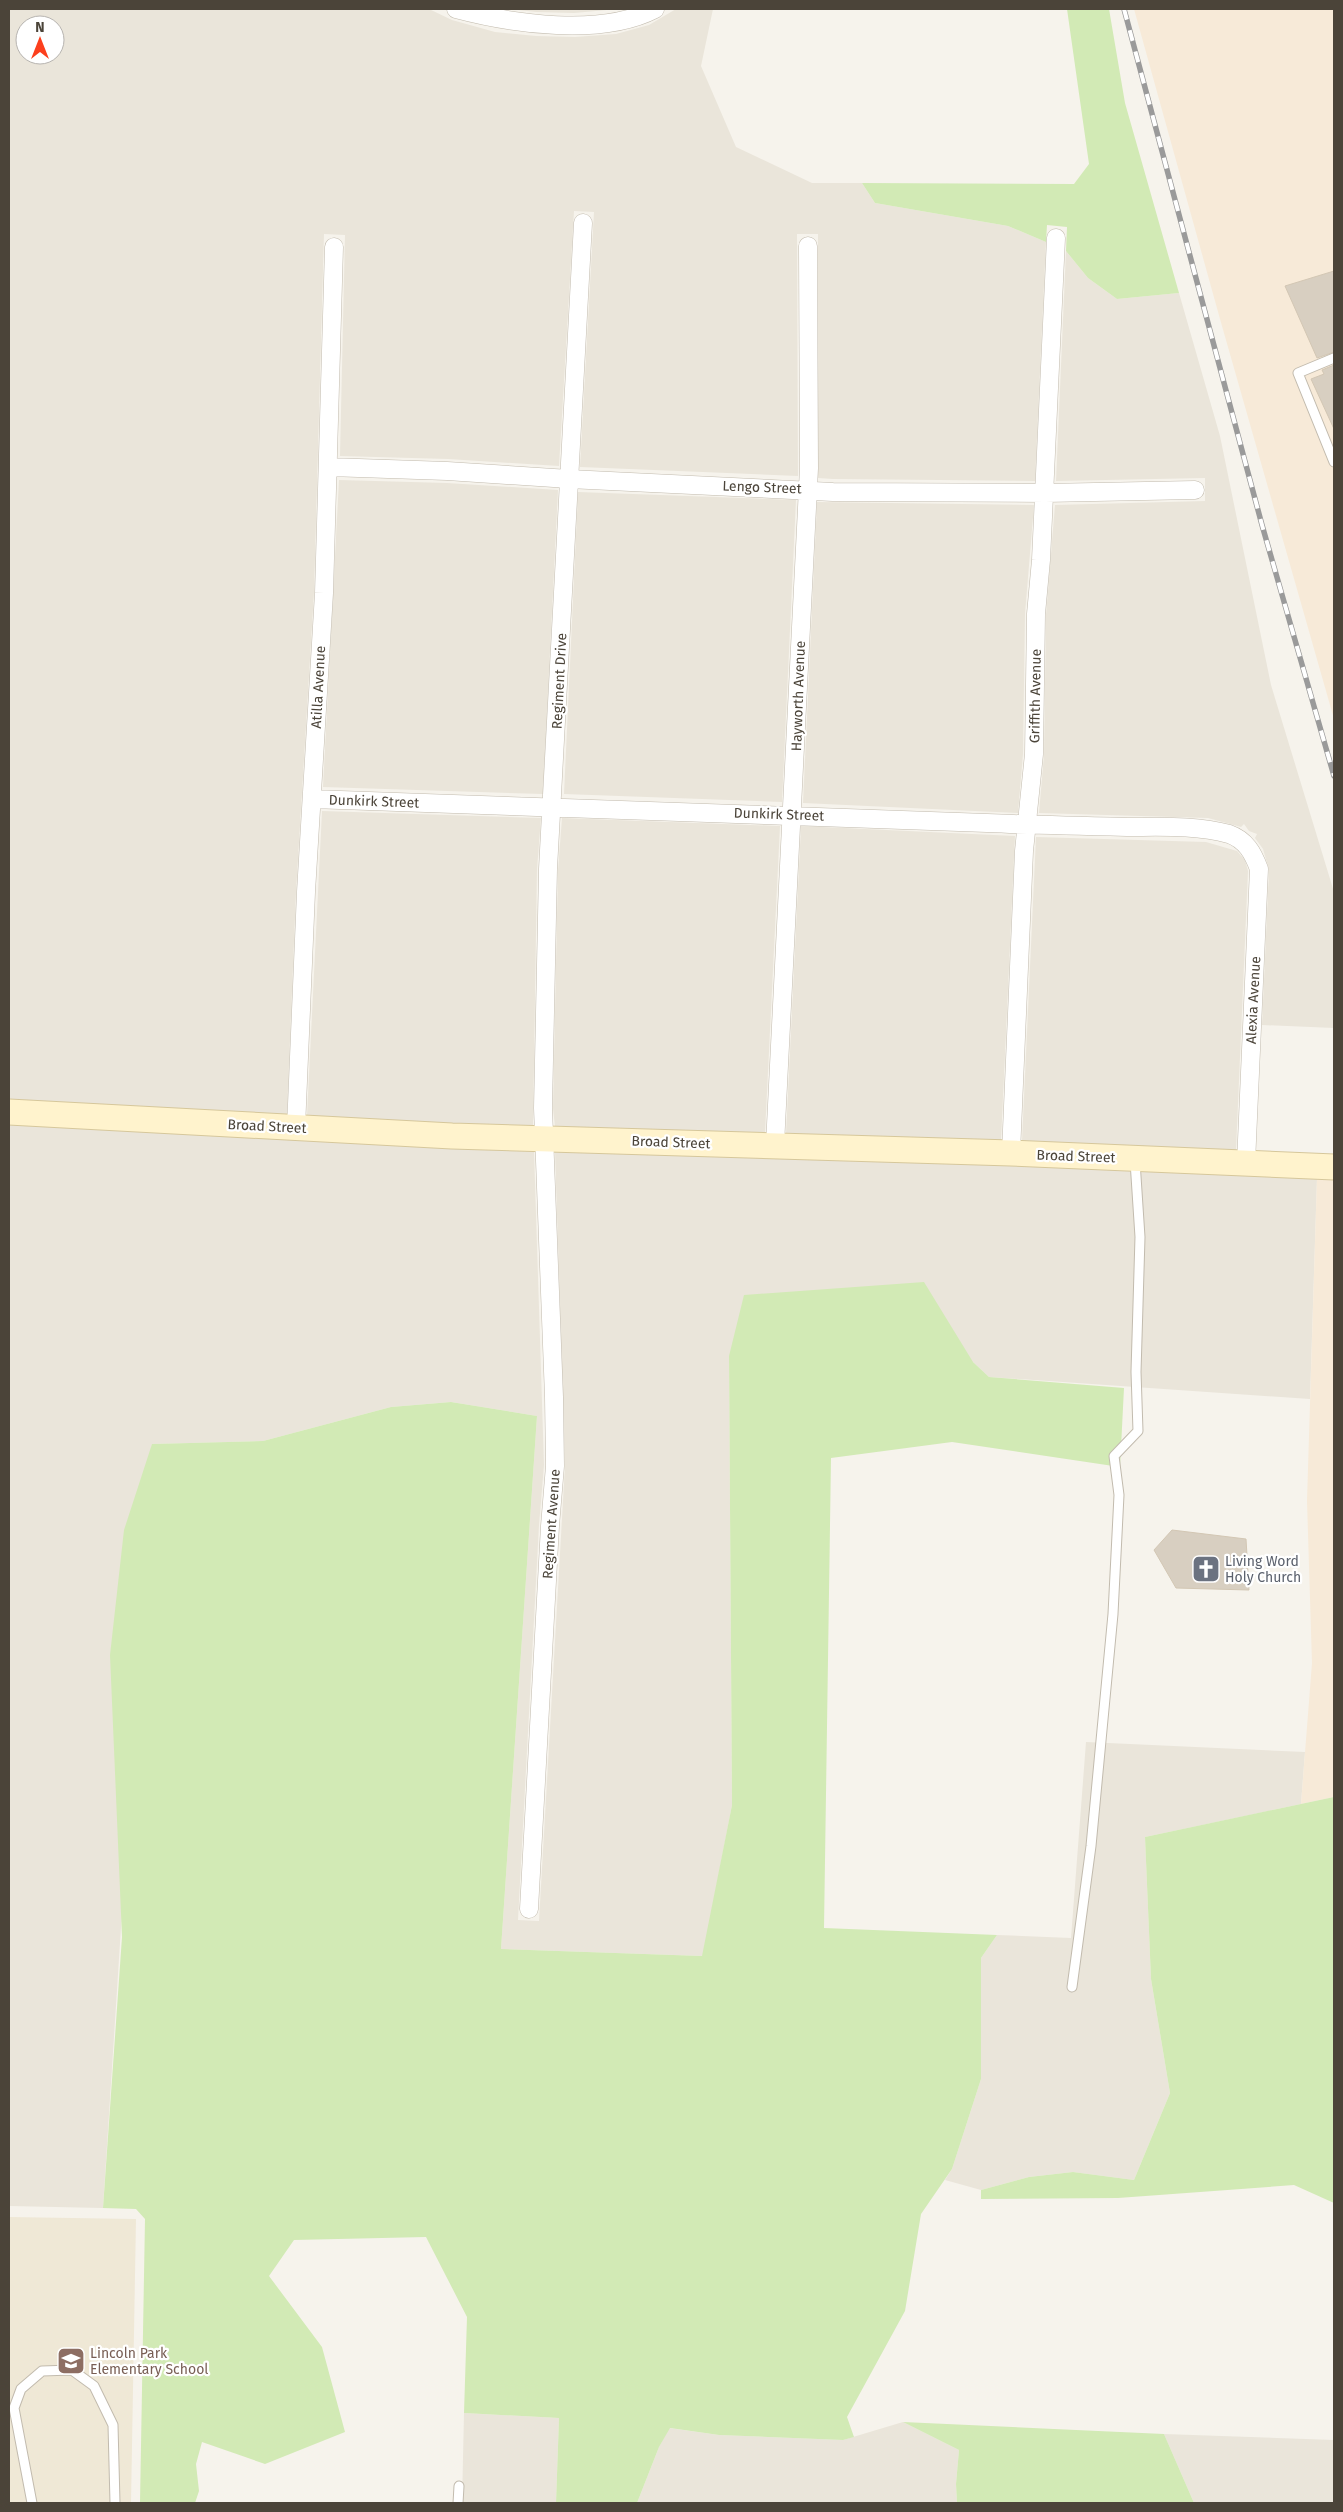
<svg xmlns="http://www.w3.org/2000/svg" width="1343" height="2512" font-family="'Fira Sans',sans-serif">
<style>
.residential{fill:#eae5da;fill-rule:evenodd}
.commercial{fill:#f7ead8}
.education{fill:#efe8d6}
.green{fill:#d2eab5}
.building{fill:#d8cfc1;stroke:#d3c7b4}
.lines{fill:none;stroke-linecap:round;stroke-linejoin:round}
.lane-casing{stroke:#c2bbae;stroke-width:11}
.street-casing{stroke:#c2bbae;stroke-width:19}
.secondary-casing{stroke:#d6c79b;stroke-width:27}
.lane{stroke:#fff;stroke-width:9}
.street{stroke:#fff;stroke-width:18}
.secondary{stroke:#fff3cd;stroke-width:25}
.rail-casing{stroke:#9a9a9a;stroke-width:5.5}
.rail{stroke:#fff;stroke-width:4;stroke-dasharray:11;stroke-linecap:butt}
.labels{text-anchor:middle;stroke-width:4.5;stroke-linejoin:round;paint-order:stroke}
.street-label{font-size:14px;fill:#4b4439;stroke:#fff}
.worship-label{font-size:14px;fill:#5b616d;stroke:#fff;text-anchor:start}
.education-label{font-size:14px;fill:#785e54;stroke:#fff;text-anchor:start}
</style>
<rect width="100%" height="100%" fill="#f6f3ec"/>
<path class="residential" d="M9,9h420l23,11 43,12 41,4 39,1 41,-3 33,-9 27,-16h37l-12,57 35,81 76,36h50l13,20 133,23 38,16 -11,239 -202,-2 -15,-1v-244h-21l1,242 -218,-9 14,-255 -20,-1 -15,255 -111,-7 -108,-3 5,-221 -21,-1 -10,358 -18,300 -9,223 -278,-15zM25,25h30v30h-30z
M509,9h109l-44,4 -38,-1z
M1066,251l22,27 29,21 62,-6 41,143 51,249 63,207v136l-72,-3 7,-155 -6,-21 -8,-11 2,-4 -8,-3 -5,-7 -3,3 -33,-9 -169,-5 5,-58 2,-140 9,-110 150,-4v-23l-149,3z
M339,480l108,3 111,7 -15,304 -220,-7z
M578,492l218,8 -14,302 -218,-8z
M817,502l217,3 -9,109 -2,140 -5,59 -215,-10z
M322,811l219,7 -4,51 -4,258 -226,-11z
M562,818l218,8 -15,307 -210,-6 -2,-19 5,-238z
M801,826l214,10 -14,305 -215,-7z
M1036,837l170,5 31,9 8,9 3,11 -12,279 -214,-9z
M9,1124l525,27 10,314 -5,60 -21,395 21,1 26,-455 -10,-315 455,14 307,13 -7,221 -321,-22 -16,-15 -244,-6 3,449 -29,151 -202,-7 36,-533 -86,-14 -60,5 -128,34 -111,3 -49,764 -94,-2z
M1086,1742l219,10 -4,52 -156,33 6,142 19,114 -36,87 -61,-8 -44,5 -48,13 -36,-10 7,-11 29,-90v-121l16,-23 74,3z
M464,2413l95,5 -3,85h-94z
M903,2422l56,28 -3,34 1,19h-320l22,-56 10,-19 50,7 124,5z
M1164,2434l170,6v63h-140z"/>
<path class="commercial" d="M1134,9h200v710l-114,-400z
M1317,1178h17v619l-33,7 11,-141 -5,-162z"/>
<path class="education" d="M9,2217l127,2 -5,284h-122z"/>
<path class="green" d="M1067,9h42l16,94 54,190 -62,6 -29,-21 -22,-27 1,-24 -20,-2 -1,17 -38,-16 -133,-23 -13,-20 212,1 15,-20z
M924,1282l49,80 16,15 135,11 -4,79 -168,-25 -121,16 -7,470 173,7 -16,23v121l-29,90 -31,45 -16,97 -58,106 7,20 -11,3 -124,-5 -49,-7 -11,19 -22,56h-81l3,-85 -95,-5 3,-96 -41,-80 -132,3 -25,36 53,71 23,85 -80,32 -63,-22 -6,22 3,27 -4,12h-55l5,-284 -9,-10 -33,-1 19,-271 -12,-282 14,-125 28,-86 111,-3 128,-34 60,-5 86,14 -36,533 201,7 30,-151 -3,-449 15,-61z
M1334,1797v406l-40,-18 -176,13 -137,1v-9l48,-13 44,-5 61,8 36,-87 -19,-114 -6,-142z
M903,2422l261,12 30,69h-237l-1,-19 3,-34z"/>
<path class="building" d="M1334,271v81l-17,6 -32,-72z
M1334,365v64l-23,-50 13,-5 -2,-4z
M1172,1530l74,9 3,51 -73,-2 -22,-38z"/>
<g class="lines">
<defs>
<path id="lane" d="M1334,358l-36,15 36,89
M1072,1987l19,-141 22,-232 6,-119 -5,-39 24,-25 -2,-59 4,-135 -5,-76
M32,2503l-18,-95 7,-19 21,-18 30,-1 22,16 19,39 2,78
M458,2503l1,-17"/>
<path id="street" d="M456,9c57,15 145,28 199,0
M329,467l118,4 122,8 264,13 212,1 150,-3
M312,799c225,7 450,14 675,24 46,2 93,3 140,4 33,0 70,-2 102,7 17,6 24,19 30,35l-13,294
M296,1128l10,-236 18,-299 10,-346
M775,1145l34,-677 -1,-222
M1011,1153l13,-302 10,-97 2,-140 5,-54 15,-322
M529,1909l21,-383 5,-60 -1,-69 -11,-289 5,-239 35,-646"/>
<path id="secondary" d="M9,1112l443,24 559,17 323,14"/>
</defs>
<use href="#lane" class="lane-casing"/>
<use href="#street" class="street-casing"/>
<use href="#secondary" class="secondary-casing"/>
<use href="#lane" class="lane"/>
<use href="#street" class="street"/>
<use href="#secondary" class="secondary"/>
<defs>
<path id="rail" d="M1124,9l138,516 72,251"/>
</defs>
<use href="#rail" class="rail-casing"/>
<use href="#rail" class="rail"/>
</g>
<defs>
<symbol id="church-square" viewBox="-11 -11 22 22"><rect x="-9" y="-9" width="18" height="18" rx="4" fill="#6b7280" stroke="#fff"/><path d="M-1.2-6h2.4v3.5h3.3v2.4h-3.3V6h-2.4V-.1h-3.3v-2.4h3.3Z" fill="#fff"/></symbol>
<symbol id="school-square" viewBox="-11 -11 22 22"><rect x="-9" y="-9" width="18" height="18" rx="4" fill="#8d6e63" stroke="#fff"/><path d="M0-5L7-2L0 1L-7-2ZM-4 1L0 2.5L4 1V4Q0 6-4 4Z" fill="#fff"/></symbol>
</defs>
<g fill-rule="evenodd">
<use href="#church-square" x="1190" y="1553" width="32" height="32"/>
<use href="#school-square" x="55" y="2345" width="32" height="32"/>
</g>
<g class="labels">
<g class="street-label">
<text transform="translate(762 487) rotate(2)" y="5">Lengo Street</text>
<text transform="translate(559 681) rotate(-87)" y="5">Regiment Drive</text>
<text transform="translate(318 687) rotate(-87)" y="5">Atilla Avenue</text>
<text transform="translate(798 696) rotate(-88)" y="5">Hayworth Avenue</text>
<text transform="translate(1035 696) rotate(-89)" y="5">Griffith Avenue</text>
<text transform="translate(374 801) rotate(2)" y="5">Dunkirk Street</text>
<text transform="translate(779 814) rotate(2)" y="5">Dunkirk Street</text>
<text transform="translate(1253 1000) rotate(-87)" y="5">Alexia Avenue</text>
<text transform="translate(267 1126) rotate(3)" y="5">Broad Street</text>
<text transform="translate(671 1142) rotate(2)" y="5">Broad Street</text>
<text transform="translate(1076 1156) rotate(2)" y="5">Broad Street</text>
<text transform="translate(551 1524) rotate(-86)" y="5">Regiment Avenue</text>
</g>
<g class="worship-label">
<text x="1225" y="1566">Living Word<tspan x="1225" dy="16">Holy Church</tspan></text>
</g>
<g class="education-label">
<text x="90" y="2358">Lincoln Park<tspan x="90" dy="16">Elementary School</tspan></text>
</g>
</g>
<rect width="1343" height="2512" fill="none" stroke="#4b4439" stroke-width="20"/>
<g transform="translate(40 40)"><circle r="24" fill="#ffffff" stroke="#b7b4b0"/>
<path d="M0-4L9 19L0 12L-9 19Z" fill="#fc3f1d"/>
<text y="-8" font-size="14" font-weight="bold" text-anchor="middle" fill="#4b4439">N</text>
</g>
</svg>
